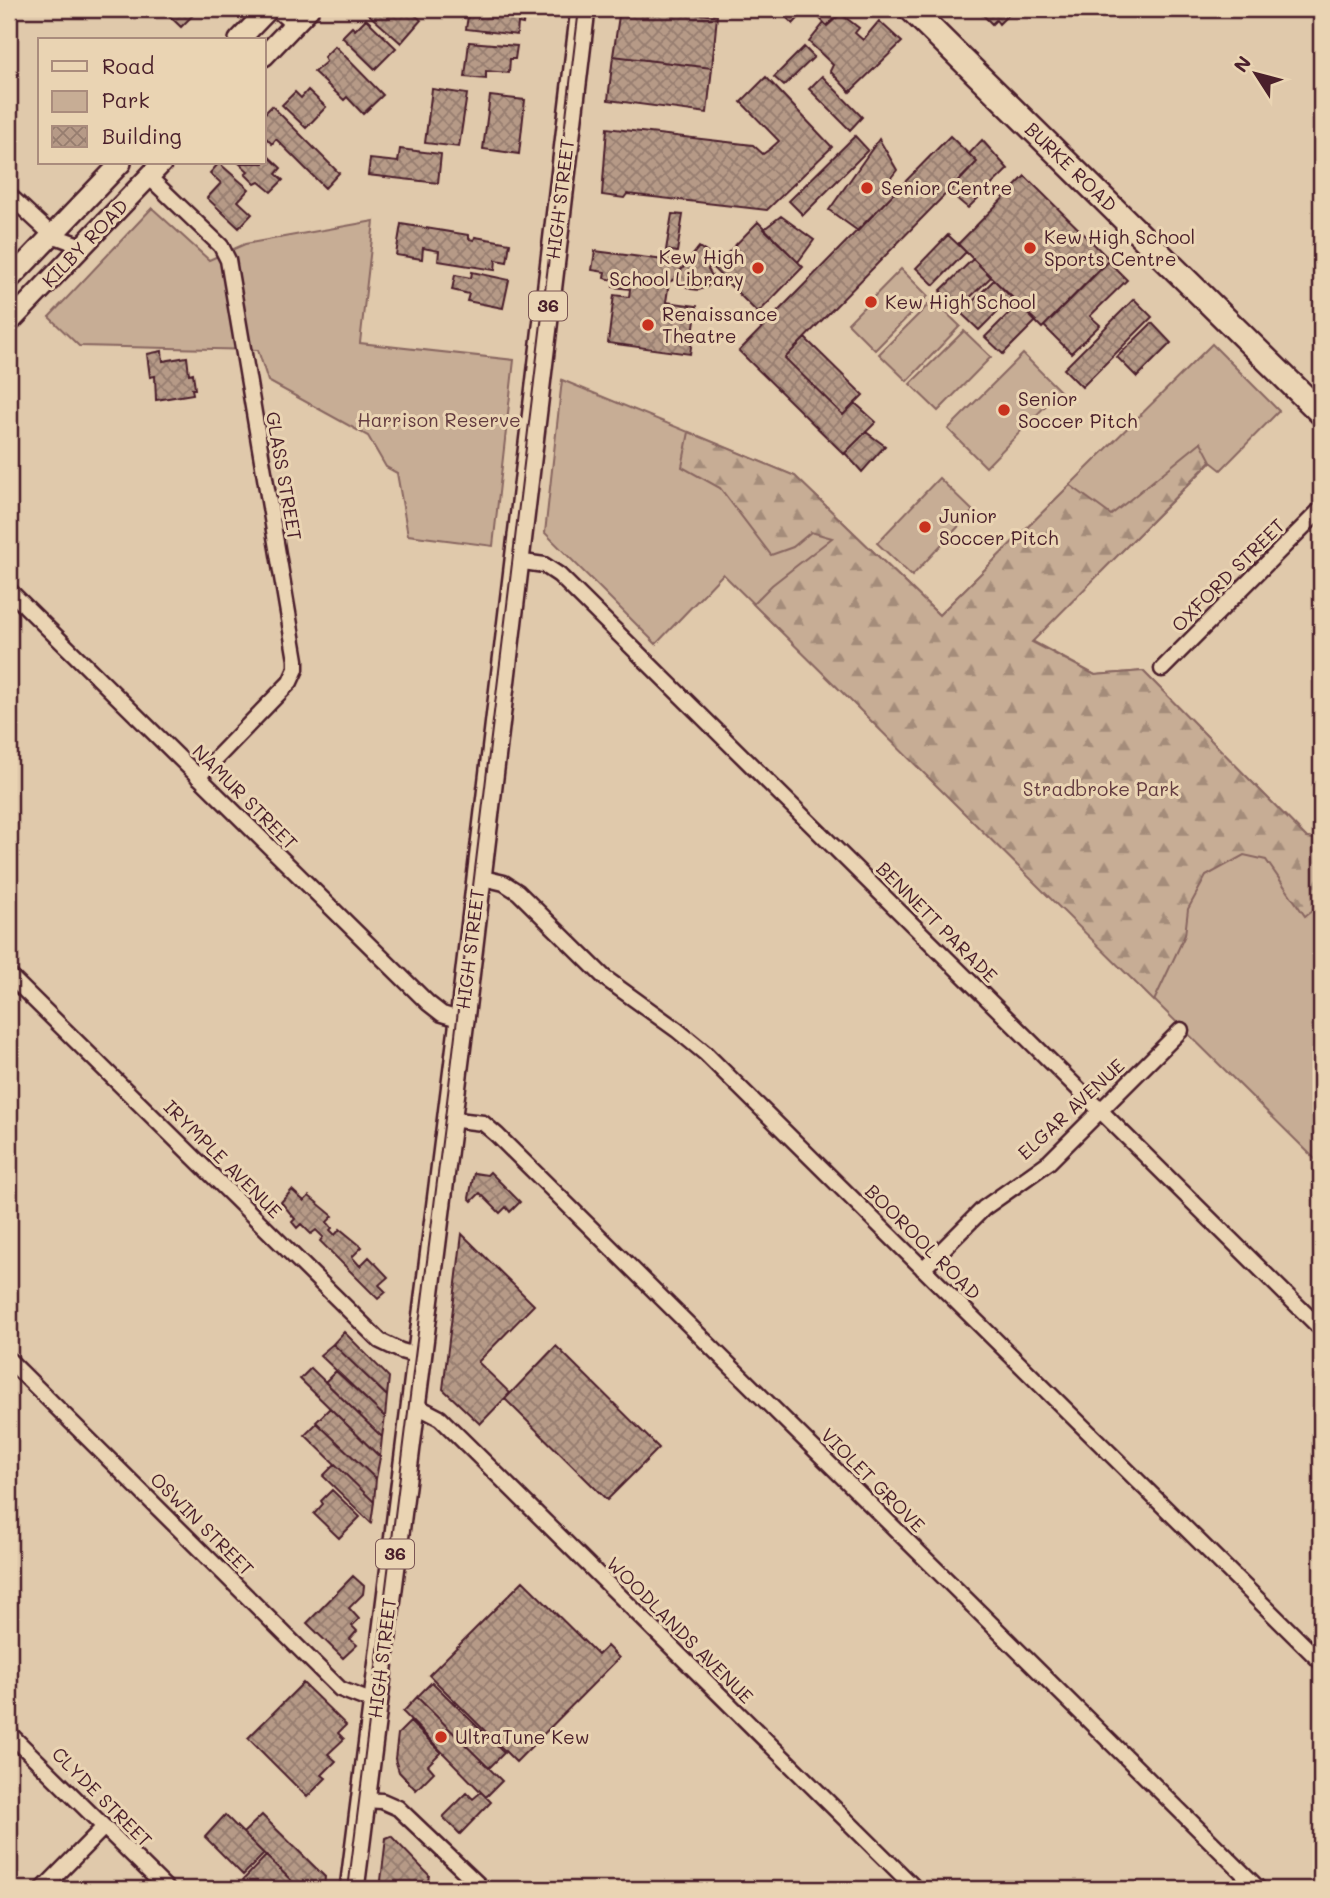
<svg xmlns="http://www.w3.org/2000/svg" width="1330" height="1898" font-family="Mali,sans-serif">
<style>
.green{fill:#c7ad95;stroke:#886660;stroke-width:2}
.forest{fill:url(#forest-firs);stroke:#886660;stroke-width:2}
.building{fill:url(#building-cross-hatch);stroke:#4a1f2b;stroke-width:2}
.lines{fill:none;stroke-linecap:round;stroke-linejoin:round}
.minor-casing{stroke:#4a1f2b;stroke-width:19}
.tertiary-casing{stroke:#4a1f2b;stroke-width:24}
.primary-casing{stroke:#4a1f2b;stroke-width:28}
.minor{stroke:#ead4b3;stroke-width:14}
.tertiary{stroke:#ead4b3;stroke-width:19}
.primary{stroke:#ead4b3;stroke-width:23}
.tram{stroke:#4a1f2b;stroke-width:2}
.poi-dot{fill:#c8321e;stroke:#ead4b3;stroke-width:2.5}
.labels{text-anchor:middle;stroke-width:6;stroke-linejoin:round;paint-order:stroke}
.shield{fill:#ead4b3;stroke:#7a5554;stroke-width:2}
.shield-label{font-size:18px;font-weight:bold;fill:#4a1f2b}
.street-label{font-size:19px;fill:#4a1f2b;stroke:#ead4b3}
.poi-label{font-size:19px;fill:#4a1f2b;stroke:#ead4b3;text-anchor:start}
.park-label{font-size:19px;fill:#633b40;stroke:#ead4b3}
</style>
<defs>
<pattern id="forest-firs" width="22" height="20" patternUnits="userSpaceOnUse" patternTransform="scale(1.75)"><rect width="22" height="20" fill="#c7ad95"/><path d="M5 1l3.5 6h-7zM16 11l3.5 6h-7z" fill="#a48c7a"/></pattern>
<pattern id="building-cross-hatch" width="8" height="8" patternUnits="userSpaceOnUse" patternTransform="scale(1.75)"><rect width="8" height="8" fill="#b69a87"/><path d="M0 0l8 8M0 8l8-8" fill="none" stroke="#967d6f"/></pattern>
</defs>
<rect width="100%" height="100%" fill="#e0c9ab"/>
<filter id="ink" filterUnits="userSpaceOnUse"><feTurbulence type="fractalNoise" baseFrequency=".0143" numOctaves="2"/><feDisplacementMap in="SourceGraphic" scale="14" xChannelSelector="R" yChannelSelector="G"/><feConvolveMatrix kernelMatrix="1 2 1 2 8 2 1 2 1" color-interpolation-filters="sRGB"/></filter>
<g filter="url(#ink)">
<path class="green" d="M152,208l57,52 36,-16 129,-23 -14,122 154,17 -21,186 -85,-11 -11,-62 -11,-6 -18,-31 -100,-55 -10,-31 -179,-4 -30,-29z
M901,269l27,27 -53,54 -27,-27z
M933,300l27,26 -53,55 -28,-27z
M964,331l27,26 -53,54 -28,-27z
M1212,344l67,67 -58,59 -10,-8 -179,179 63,34 48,-4 164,167 14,2v325l-598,-591 -67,70 -111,-111 17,-153 233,96 144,139z
M1023,354l37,37 -74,76 -38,-38z
M939,478l34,33 -61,65 -35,-33z"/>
<path class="forest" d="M689,432l106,44 144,139 131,-130 41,30 90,-73 10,19 -179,181 63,33 48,-4 164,167 14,2v64l-16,12 -39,-56 -22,-5 -38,21 -18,33 -3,26 -31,66 -401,-397 19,-19 60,-47 -21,-6 -18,15 -22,8 -51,-67 -38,-21z"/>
<path class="building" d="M162,9h37l-18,18z
M371,9h37l13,11 -20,23 -34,-30z
M469,9h56l-2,15 -5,-1 -1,12 -51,-6z
M620,9h33l64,7 -5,52 -99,-12z
M778,9h29l-14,15z
M811,9h31l-15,17z
M982,9h32l-15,15 -3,-4 -4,4 -11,-11 2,-3z
M841,14l18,14 -4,5 8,7 16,-19 23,21 -52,50 -20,-21 3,-6 -24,-23 15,-19 3,3z
M366,19l30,29 -21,21 -33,-32 10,-10 3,3z
M469,42l48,4 -2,13h-5l-1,14 -23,-2v8l-21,-2z
M335,46l48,49 -20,19 -16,-17 -3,3 -30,-28 12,-10 -2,-5z
M804,47l10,10 -30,29 -10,-9z
M613,56l99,12 -5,45 -99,-13z
M822,76l40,41 -12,13 -41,-41z
M766,77l66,70 -65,63 -140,-16 -3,4 -22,-3 5,-67 146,17 10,9 7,-5 9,-8 -38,-39z
M432,89l35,5 -8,53 -34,-4z
M308,90l18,17 -20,21 -24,-23 13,-13 6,6z
M490,96l35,4 -6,54 -36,-5z
M272,106l67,67 -14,15 -49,-49 -4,5 -8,-8v-22z
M855,136l13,14 -65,65 -14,-14z
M950,136l27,26 -192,196 58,57 12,-12 21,19 -32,32 -105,-103z
M879,139l18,31 -11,14 8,9 -36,38 -29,-21z
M982,140l26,29 -40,39 -19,-16 28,-30 -8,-8z
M400,149l41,5 -3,29 -70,-8 2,-16 28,3z
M264,152l17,16 -5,6 7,6 -12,12 -12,-10 -4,2 -10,-10 3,-3 -9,-8h25z
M219,163l30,26 -11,12 14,13 -13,14 -32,-30 14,-15 -11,-10z
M1025,176l85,84 -68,68 -84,-84z
M672,214l11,1 -6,37 -11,-2z
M781,216l33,24 -16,22 -34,-33z
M758,222l45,45 -45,46 -45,-45z
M401,224l68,11v4l5,1 1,-3 35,6 -3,19 -11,-2 -1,10 -57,-9 1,-10 -16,-3 -1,11 -26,-4z
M948,235l18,17 -32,33 -18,-17z
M699,247l17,12 -8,10 6,10 -7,8 -8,3 -8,-1 -18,-9z
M595,251l92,12 -14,17 -4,2 -3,20 31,4 -7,48 -82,-11 6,-48 15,2 1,-8 -17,-2 1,-7 -10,-2 1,-6 -13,-2z
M973,259l18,18 -33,32 -18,-18z
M1108,261l19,19 -37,36 10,9 -29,28 -27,-27z
M472,272l37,8 -6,28 -36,-7 2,-7 -17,-4 3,-15 16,3z
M994,280l18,17 -33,33 -18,-17z
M1134,299l18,18 -70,70 -18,-18z
M1018,304l18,17 -33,33 -18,-17z
M1152,323l19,20 -34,34 -20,-20z
M805,338l58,57 -20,20 -58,-57z
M162,351l1,10 24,-4 2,17 4,-1 2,16h-3l1,5 -37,6 -1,-24 -5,1 -3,-23z
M866,432l19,14 -23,26 -17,-19z
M490,1172l30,30 -10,10 -4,-5 -6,6 -20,-20 -8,8 -3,-3 5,-25 13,2z
M292,1190l12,11 5,-5 24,20 -6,6 5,6 -2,2 5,5 5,-6 22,18 -10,10 8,9 9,-9 19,20 -9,8 7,7 -8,7 -58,-58 3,-4 -7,-7 -5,4 -10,-10 -4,4 -5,-6 3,-3 -14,-17z
M462,1234l72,71 -56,57 32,31 -30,31 -37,-35z
M344,1332l45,45 -2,19 -54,-52z
M333,1344l54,52 -2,21 -65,-62z
M556,1346l103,102 -52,52 -102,-101z
M311,1368l71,69 -2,20 -80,-78z
M336,1371l49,46 -3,20 -57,-55z
M330,1408l50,49 -4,22 -60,-57z
M317,1423l59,56 -2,23 -69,-67z
M335,1464l39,38 -3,21 -48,-47z
M332,1490l28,27 -21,21 -25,-24 9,-10 -2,-3z
M353,1576l11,10 -1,8 -14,14 10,11 -7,7 5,5 -7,8 7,6 -14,13 -36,-35z
M523,1581l75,74 9,-9 12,12 -103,104 -87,-87z
M432,1682l72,71 -15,15 -72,-71z
M303,1683l43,42 -8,8 6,6 -16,15 8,7 -14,14 4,3 -19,19 -59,-59z
M417,1697l85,84 -16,16 -83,-85z
M410,1722l31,30 -13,13 6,7 -18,18 -17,-18 -4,-13 3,-25z
M481,1792l10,10 -31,32 -17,-17 24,-24 6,6z
M225,1815l39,39 -21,21 -38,-38z
M262,1815l63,62 -1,12h-24l-57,-56z
M391,1836l38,39 -2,14h-47l6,-51z
M266,1856l34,33h-48l-9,-9z"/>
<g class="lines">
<defs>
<path id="minor" d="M276,9l18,16
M149,177l72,69 7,14 68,400v9l-6,13 -92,95
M9,195l43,40 30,11
M517,561l27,4 15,10 762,754
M9,590l419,413 14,11 20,6
M1162,669l159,-160
M479,877l25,6 14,9 87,86 72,52 28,23 616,609
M9,975l371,366 21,10 18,5
M449,1119l34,4 14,12 762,754
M923,1269l61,-61 65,-46 132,-132
M9,1360l331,329 36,14
M413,1404l27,14 476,471
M9,1733l158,156
M363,1800l19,1 16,7 85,81
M43,1889l61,-62"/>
<path id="tertiary" d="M239,40l30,-31
M264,56l45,-47
M9,280l112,-117
M9,323l153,-160"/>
<path id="primary" d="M911,9l410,404
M352,1889l110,-869 121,-1011"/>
</defs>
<use href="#minor" class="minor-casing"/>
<use href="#tertiary" class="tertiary-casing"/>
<use href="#primary" class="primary-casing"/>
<use href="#minor" class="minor"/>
<use href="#tertiary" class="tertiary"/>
<use href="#primary" class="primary"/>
<path class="tram" d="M348,1889l97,-771 134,-1109"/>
</g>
</g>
<g class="poi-dot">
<circle cx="867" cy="188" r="7"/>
<circle cx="1030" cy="248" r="7"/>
<circle cx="758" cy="268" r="7"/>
<circle cx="871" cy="302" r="7"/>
<circle cx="648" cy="325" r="7"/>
<circle cx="1004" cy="410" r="7"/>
<circle cx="925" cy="527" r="7"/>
<circle cx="441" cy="1737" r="7"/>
</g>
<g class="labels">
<g class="shield">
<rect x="529" y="291.5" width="38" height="29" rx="5"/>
<rect x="376" y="1539.5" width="38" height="29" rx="5"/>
</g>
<g class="shield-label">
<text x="548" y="312">36</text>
<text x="395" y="1560">36</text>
</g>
<g class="street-label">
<text transform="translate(1071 167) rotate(44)" y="7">BURKE ROAD</text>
<text transform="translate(560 199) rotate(-83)" y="7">HIGH STREET</text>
<text transform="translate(85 243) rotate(-46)" y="7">KILBY ROAD</text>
<text transform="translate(284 476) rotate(80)" y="7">GLASS STREET</text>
<text transform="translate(1228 575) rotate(-45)" y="7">OXFORD STREET</text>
<text transform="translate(245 797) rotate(45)" y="7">NAMUR STREET</text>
<text transform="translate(937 922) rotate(45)" y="7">BENNETT PARADE</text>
<text transform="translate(470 949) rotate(-83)" y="7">HIGH STREET</text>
<text transform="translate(1071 1109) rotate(-43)" y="7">ELGAR AVENUE</text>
<text transform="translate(223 1159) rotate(45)" y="7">IRYMPLE AVENUE</text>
<text transform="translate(923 1242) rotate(45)" y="7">BOOROOL ROAD</text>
<text transform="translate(873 1480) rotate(45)" y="7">VIOLET GROVE</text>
<text transform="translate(202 1524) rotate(45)" y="7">OSWIN STREET</text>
<text transform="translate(680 1630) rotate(45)" y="7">WOODLANDS AVENUE</text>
<text transform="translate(382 1658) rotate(-83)" y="7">HIGH STREET</text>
<text transform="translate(102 1797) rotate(45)" y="7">CLYDE STREET</text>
</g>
<g class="poi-label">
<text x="881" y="195">Senior Centre</text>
<text x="1044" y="244">Kew High School<tspan x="1044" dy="22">Sports Centre</tspan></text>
<text x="744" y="264" text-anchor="end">Kew High<tspan x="744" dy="22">School Library</tspan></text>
<text x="885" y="309">Kew High School</text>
<text x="662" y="321">Renaissance<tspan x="662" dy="22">Theatre</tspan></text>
<text x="1018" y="406">Senior<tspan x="1018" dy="22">Soccer Pitch</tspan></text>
<text x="939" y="523">Junior<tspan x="939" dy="22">Soccer Pitch</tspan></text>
<text x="455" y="1744">UltraTune Kew</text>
</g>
<g class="park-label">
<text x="439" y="427">Harrison Reserve</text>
<text x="1101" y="796">Stradbroke Park</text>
</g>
</g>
<rect width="1330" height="1898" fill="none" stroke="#ead4b3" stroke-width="35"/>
<rect x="18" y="18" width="1295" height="1863" fill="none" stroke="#4a1f2b" stroke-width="2.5" filter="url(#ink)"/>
<rect x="38" y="38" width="228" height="126" fill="#ead4b3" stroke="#aa8c7d" stroke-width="2"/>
<rect x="52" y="61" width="35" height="10" fill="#ead4b3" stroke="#aa8c7d" stroke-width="2"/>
<text x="102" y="74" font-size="21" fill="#4a1f2b">Road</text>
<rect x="52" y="91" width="35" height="21" fill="#c7ad95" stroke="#aa8c7d" stroke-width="2"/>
<text x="102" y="108" font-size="21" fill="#4a1f2b">Park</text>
<rect x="52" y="126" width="35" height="21" fill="url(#building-cross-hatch)" stroke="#aa8c7d" stroke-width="2"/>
<text x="102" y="144" font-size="21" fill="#4a1f2b">Building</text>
<g transform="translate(1256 74) rotate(306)" stroke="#ead4b3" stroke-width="5" paint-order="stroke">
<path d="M0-5L12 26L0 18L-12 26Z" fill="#4a1f2b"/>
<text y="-10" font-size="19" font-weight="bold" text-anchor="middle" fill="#4a1f2b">N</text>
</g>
</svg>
